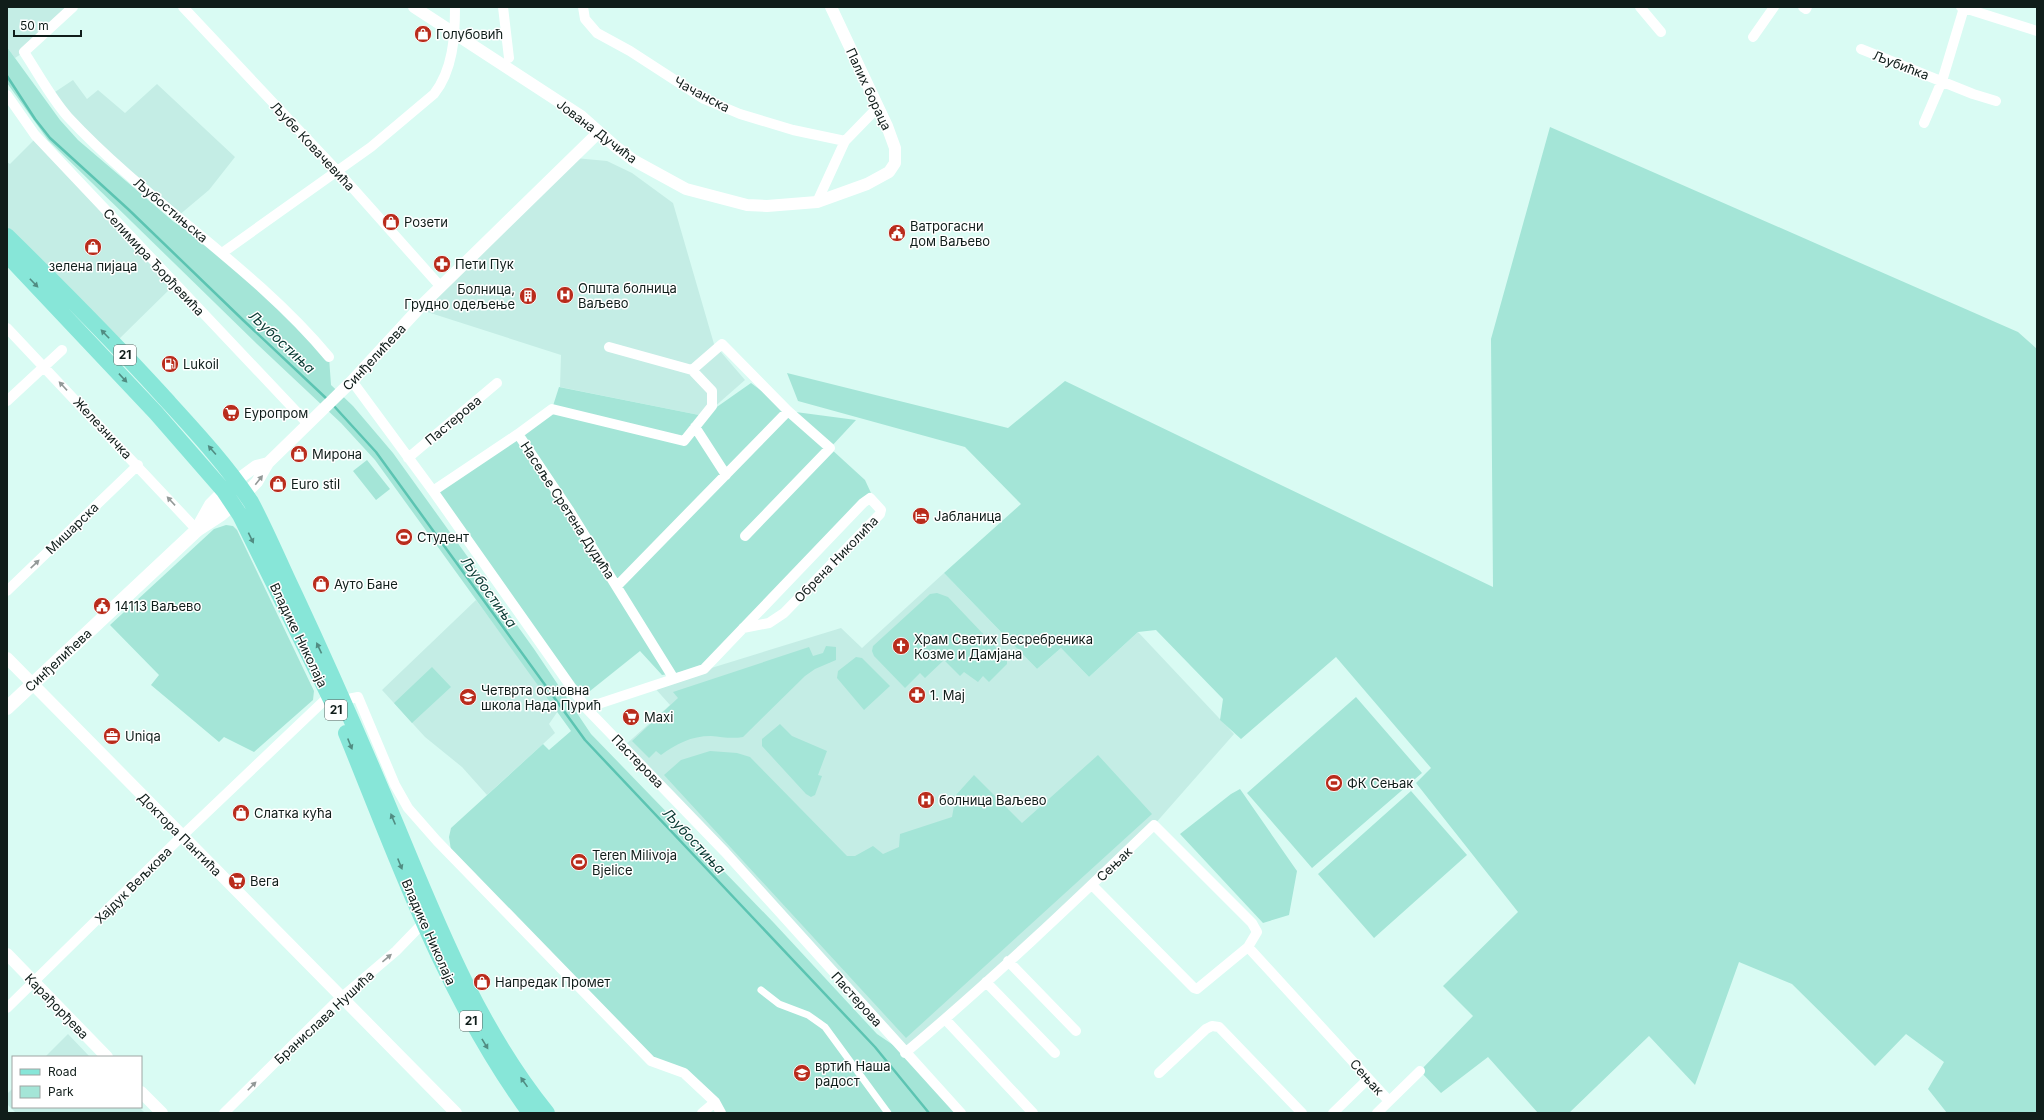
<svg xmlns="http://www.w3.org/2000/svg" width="2044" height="1120" font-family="Inter,sans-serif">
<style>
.built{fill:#c4ede5}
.green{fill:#a4e5d7}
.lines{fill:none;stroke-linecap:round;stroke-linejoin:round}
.stream{stroke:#5cc4b2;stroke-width:2.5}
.pedestrian{stroke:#fff;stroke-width:7}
.minor{stroke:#fff;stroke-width:10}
.tertiary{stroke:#fff;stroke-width:12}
.secondary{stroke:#fff;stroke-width:14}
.primary{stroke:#87e6d8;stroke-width:16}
.oneway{fill:#518c82}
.oneway2{fill:#939998}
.labels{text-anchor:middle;stroke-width:3;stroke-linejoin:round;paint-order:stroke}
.shield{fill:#fff;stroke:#58615f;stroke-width:1}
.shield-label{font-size:12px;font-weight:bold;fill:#101d1a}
.poi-label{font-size:13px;fill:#101d1a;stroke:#fff;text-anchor:start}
.street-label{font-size:13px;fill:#101d1a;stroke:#fff}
.water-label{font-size:14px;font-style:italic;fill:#083a33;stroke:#fff}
</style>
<rect width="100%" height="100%" fill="#d9fbf3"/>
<path class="built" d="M7,7h62l-45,45 -9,6 -8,-11z
M73,80l14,19 11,-9 27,23 32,-29 78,73 -26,33 -31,26 -68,-58 -58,-64z
M34,140l141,144 -58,57 -110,-108v-71l3,2z
M575,158l32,3 25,12 41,30 41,141 31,36 -41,36 -144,-29 1,-32 -143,-46z
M944,573l93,96 24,-21 28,29 49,-45 96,102 -80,91 -249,228 -281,-307 46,-41 -17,-19 188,-58 21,20z
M476,600l82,111 -9,13 6,9 -68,62 -25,-28 -37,-30 -43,-47z
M68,1034l22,23h-45z
M13,1088v19h126l6,6h-129l-9,-9v-10z"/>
<path class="green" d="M7,47l53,73 18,20 96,82 48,31 107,104 2,28 22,21 40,47 141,196 57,85 183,189 103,111 28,19 56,60h-240l-37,-40 -33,-12 -199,-204 -3,-20 2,-9 92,-84 6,6 22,-19 -196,-271 -34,-37 -84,-79 -209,-204 -41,-57z
M1550,127l468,205 19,17v764h-90l-19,-24 16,-27 -38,-28 -31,32 -83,-82 -53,-22 -44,123 -46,-49 -80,77h-31l-50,-56 -47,36 -21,-22 53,-55 -30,-30 75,-74 -102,-129 15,-15 -95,-111 -95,82 -21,-19 3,-21 -67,-69 -18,2 -49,45 -28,-29 -24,21 -93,-96 77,-69 -56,-57 -167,-46 -11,-28 221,55 57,-47 428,206 -2,-248z
M751,383l37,28 68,9 -26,28 35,32 6,13 -167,176 -42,6 -22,-24 -60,48 -147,-208 119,-82 7,-22 145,29z
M367,460l23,29 -14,11 -23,-29z
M226,525l7,1 4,4 77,161 -1,9 -59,52 -30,-15 -5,5 -68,-57 8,-10 -49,-50 104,-96z
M937,593l11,4 59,62v5l-18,18 -6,-6 -5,6 -14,-10 -4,4 -16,-16 -19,18 -5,-5 -15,15 -31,-32 -2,-5 1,-5 57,-52z
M826,646l10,1v13l-21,9 -10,7 -62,61c-11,2 -21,0 -32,-1 -20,0 -35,8 -50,19l-5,-4 -7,7 -17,-17 46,-43 -5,-6 136,-45 4,9 10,-3z
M856,657l6,1 28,28 -26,24 -27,-32 1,-7z
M432,667l19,20 -39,36 -18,-20z
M1356,697l66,76 -110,95 -65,-75z
M780,724l12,12 35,15 -9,24 4,1 -7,19 -4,2 -5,-3 -44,-48v-7z
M710,751l27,2 13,4 97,99h8l18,-10 10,8 16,-7 1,-13 52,-17 4,-22 18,-20 48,48 76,-68 54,59 -246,224 -242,-263 17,-15z
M1240,789l57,82 -8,44 -26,8 -83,-89 51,-40z
M1411,791l56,64 -93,83 -56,-64z"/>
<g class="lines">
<path class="stream" d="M7,76l28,43 15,19 78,71 115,111 85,80
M333,405l43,47 209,288 290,307 54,66"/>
<path class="pedestrian" d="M761,990l18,14 29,11 17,12 63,86"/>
<path class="minor" d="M73,7l-49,45c14,21 27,46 44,65 81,87 185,149 261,240
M183,7l159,169 98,110
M503,7l6,51
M583,7l2,12 12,14 33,18 74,48 36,15 53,16 52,11
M1640,7l21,25
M1803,7l3,2 1,-2
M1961,7l76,24
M1753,37l21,-30
M1861,49l112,45 23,7
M7,95l28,40 273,289
M1924,123l18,-42 22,-73
M817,202l28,-61 33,-34
M222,253l149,-106 63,-53c19,-24 21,-57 21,-87
M7,328l190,202
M609,347l83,23
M352,381l81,110 153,217 139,144 236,261
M7,401l55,-51
M695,427l31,48
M518,434l34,-25 132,32 28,-35v-15l-20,-21 30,-26 66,67 42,37 -85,88
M408,458l89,-75
M433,491l85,-57 51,76 105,169
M617,586l171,-175
M7,591l131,-126
M343,700l15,-3 37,88 13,23 29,33 214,220 33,12 31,29 6,11
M586,708l118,-39 159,-166 7,-5 11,12 -1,4 -96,99 -15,10 -26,5
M1248,947l141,154
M1008,961l68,70
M986,982l69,71
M7,1008l175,-172 147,-140
M945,1019l88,94
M905,1053c86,-72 168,-150 249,-228l98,98 5,9 -9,15 -51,42 -3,-1 -102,-103
M1159,1073l47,-44 6,-3 7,1 83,86
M224,1113l111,-110 61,-52 28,-29
M702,1113l13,-11
M1333,1113l35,-34
M1377,1113l43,-42"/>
<path class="tertiary" d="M414,7l167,109 35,31 17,13 53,29 61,16 20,1 50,-4 50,-18 22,-12 6,-9v-15l-8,-22 -56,-119
M237,480l19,-14 12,-3
M246,493l11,-11 11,-19 84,-82 71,-77 176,-172
M7,658l449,455
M7,954l100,103
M141,1092l21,21"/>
<path class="secondary" d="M197,530l14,-25 20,-20
M7,708l190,-178 23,-15 21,-18"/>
<path class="primary" d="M7,236c53,52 105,104 155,159 31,34 63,68 89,107 16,30 29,62 44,93 36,77 70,155 103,234 41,99 81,200 149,284
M7,255l149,158 68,78 16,24 96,195
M346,733c53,130 100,265 184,380"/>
</g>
<defs><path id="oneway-solid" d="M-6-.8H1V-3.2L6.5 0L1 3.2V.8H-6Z"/></defs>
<g class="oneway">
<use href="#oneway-solid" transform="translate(34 283) rotate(46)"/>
<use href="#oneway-solid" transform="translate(105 334) rotate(-134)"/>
<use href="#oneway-solid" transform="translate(123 378) rotate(47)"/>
<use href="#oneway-solid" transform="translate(212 450) rotate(-131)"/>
<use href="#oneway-solid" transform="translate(251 538) rotate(64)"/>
<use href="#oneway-solid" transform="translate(319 648) rotate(-115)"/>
<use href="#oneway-solid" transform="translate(350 744) rotate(68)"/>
<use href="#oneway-solid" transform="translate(393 819) rotate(-113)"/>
<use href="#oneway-solid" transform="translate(400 864) rotate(68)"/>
<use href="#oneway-solid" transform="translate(485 1044) rotate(59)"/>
<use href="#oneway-solid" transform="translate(524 1082) rotate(-125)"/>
</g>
<g class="oneway2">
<use href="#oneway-solid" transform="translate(63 386) rotate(-133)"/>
<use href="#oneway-solid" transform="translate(259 480) rotate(-52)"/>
<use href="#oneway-solid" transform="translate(171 501) rotate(-133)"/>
<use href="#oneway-solid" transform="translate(35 564) rotate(-44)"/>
<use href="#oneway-solid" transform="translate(387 958) rotate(-40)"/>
<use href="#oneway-solid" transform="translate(252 1086) rotate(-45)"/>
</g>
<defs>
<symbol id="shop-disc" viewBox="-11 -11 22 22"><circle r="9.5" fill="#b92c1c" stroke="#fff"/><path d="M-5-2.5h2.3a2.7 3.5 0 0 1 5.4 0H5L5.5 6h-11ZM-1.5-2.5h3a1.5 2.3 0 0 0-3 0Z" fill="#fff"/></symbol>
<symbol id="civic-disc" viewBox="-11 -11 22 22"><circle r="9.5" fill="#b92c1c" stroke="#fff"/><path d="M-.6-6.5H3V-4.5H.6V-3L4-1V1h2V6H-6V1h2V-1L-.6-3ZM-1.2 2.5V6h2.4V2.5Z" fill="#fff"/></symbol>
<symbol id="pharmacy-disc" viewBox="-11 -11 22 22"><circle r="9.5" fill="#b92c1c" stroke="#fff"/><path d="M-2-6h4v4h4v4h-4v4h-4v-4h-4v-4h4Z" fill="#fff"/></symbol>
<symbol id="hospital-disc" viewBox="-11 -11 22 22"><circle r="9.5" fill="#b92c1c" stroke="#fff"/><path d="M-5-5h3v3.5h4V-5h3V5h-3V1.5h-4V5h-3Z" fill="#fff"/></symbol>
<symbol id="building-disc" viewBox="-11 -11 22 22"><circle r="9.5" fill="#b92c1c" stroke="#fff"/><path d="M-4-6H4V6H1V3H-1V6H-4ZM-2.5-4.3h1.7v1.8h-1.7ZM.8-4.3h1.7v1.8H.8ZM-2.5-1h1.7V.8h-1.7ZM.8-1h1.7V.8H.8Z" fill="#fff"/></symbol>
<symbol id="fuel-disc" viewBox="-11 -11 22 22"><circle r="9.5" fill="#b92c1c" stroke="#fff"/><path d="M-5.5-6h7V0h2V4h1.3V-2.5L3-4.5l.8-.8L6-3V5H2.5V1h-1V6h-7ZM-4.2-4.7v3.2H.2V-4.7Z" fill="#fff"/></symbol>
<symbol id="supermarket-disc" viewBox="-11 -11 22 22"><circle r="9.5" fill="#b92c1c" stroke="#fff"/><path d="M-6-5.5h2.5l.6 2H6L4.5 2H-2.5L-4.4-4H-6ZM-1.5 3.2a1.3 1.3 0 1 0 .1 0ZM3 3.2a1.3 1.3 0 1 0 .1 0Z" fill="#fff"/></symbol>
<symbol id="hotel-disc" viewBox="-11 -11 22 22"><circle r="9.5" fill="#b92c1c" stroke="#fff"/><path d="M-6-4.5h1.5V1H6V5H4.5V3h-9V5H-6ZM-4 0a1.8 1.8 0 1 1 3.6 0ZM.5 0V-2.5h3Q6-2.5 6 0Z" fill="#fff"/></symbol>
<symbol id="stadium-disc" viewBox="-11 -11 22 22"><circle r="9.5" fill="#b92c1c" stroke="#fff"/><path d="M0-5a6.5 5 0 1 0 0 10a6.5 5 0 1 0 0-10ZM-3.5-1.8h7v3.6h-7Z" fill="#fff"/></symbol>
<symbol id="church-disc" viewBox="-11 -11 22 22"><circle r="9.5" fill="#b92c1c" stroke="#fff"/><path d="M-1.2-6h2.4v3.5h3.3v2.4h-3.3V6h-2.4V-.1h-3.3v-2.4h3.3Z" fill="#fff"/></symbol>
<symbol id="school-disc" viewBox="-11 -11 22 22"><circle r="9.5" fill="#b92c1c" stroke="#fff"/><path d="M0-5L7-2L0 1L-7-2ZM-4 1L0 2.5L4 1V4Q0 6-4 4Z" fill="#fff"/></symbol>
<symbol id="office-disc" viewBox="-11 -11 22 22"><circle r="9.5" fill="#b92c1c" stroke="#fff"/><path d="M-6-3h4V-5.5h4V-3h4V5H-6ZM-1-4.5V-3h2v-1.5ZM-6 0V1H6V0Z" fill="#fff"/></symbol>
</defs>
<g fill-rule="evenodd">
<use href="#shop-disc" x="413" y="24" width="20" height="20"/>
<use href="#shop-disc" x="381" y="212" width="20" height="20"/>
<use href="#civic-disc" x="887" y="223" width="20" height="20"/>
<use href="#shop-disc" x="83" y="237" width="20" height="20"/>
<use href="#pharmacy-disc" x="432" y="254" width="20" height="20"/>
<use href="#hospital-disc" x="555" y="285" width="20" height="20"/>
<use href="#building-disc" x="518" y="286" width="20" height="20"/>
<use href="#fuel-disc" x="160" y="354" width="20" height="20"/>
<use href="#supermarket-disc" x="221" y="403" width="20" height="20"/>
<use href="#shop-disc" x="289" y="444" width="20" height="20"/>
<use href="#shop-disc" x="268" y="474" width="20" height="20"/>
<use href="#hotel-disc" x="911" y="506" width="20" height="20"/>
<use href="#stadium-disc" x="394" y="527" width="20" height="20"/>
<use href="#shop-disc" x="311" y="574" width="20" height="20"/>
<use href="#civic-disc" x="92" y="596" width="20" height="20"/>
<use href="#church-disc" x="891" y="636" width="20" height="20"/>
<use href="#pharmacy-disc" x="907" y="685" width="20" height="20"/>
<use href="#school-disc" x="458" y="687" width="20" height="20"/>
<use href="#supermarket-disc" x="621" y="707" width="20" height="20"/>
<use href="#office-disc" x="102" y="726" width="20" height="20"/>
<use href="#stadium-disc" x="1324" y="773" width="20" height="20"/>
<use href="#hospital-disc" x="916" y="790" width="20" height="20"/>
<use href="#shop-disc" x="231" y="803" width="20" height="20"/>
<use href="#stadium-disc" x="569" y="852" width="20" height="20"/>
<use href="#supermarket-disc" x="227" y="871" width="20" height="20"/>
<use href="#shop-disc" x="472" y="972" width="20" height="20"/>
<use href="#school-disc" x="792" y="1063" width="20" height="20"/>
</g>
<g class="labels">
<g class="shield">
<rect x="114" y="345" width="22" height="20" rx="3"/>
<rect x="325" y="700" width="22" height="20" rx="3"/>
<rect x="460" y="1011" width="22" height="20" rx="3"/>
</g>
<g class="shield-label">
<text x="125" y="359">21</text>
<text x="336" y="714">21</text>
<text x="471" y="1025">21</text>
</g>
<g class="poi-label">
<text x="436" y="39">Голубовић</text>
<text x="404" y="227">Розети</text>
<text x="910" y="231">Ватрогасни<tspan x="910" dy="15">дом Ваљево</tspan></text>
<text x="455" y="269">Пети Пук</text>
<text x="93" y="271" text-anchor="middle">зелена пијаца</text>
<text x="578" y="293">Општа болница<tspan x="578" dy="15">Ваљево</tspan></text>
<text x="515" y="294" text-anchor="end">Болница,<tspan x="515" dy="15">Грудно одељење</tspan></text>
<text x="183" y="369">Lukoil</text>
<text x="244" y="418">Еуропром</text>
<text x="312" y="459">Мирона</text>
<text x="291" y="489">Euro stil</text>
<text x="934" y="521">Јабланица</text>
<text x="417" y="542">Студент</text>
<text x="334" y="589">Ауто Бане</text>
<text x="115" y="611">14113 Ваљево</text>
<text x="914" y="644">Храм Светих Бесребреника<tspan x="914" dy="15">Козме и Дамјана</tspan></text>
<text x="481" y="695">Четврта основна<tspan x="481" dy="15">школа Нада Пурић</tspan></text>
<text x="930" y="700">1. Мај</text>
<text x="644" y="722">Maxi</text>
<text x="125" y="741">Uniqa</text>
<text x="1347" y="788">ФК Сењак</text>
<text x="939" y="805">болница Ваљево</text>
<text x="254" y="818">Слатка кућа</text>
<text x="592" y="860">Teren Milivoja<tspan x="592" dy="15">Bjelice</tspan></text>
<text x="250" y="886">Вега</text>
<text x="495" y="987">Напредак Промет</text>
<text x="815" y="1071">вртић Наша<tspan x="815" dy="15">радост</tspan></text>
</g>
<g class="street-label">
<text transform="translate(1901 65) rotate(21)" y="5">Љубићка</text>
<text transform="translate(869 89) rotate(65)" y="5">Палих бораца</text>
<text transform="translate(702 94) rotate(28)" y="5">Чачанска</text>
<text transform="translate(597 131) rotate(37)" y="5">Јована Дучића</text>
<text transform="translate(313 146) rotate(47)" y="5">Љубе Ковачевића</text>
<text transform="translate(171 210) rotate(40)" y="5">Љубостињска</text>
<text transform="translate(154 262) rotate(47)" y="5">Селимира Ђорђевића</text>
<text transform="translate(374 357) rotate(-47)" y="5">Синђелићева</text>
<text transform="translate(453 420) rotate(-40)" y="5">Пастерова</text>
<text transform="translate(103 428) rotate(47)" y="5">Железничка</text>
<text transform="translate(568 510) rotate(57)" y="5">Насеље Сретена Дудића</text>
<text transform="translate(72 528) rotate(-44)" y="5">Мишарска</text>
<text transform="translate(836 559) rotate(-46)" y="5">Обрена Николића</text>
<text transform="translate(299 635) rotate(64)" y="5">Владике Николаја</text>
<text transform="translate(58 660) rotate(-43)" y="5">Синђелићева</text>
<text transform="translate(638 761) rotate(46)" y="5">Пастерова</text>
<text transform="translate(180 834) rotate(45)" y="5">Доктора Пантића</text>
<text transform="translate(1114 864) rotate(-44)" y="5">Сењак</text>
<text transform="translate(133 885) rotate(-45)" y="5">Хајдук Вељкова</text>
<text transform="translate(429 932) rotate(66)" y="5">Владике Николаја</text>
<text transform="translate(857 999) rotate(48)" y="5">Пастерова</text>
<text transform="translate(57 1006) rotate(46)" y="5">Карађорђева</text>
<text transform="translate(324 1017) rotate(-43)" y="5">Бранислава Нушића</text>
<text transform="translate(1367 1077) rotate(48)" y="5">Сењак</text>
</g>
<g class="water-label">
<text transform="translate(282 342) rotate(43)" y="5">Љубостиња</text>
<text transform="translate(489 592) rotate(54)" y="5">Љубостиња</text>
<text transform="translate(694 841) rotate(47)" y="5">Љубостиња</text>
</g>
</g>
<rect width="2044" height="1120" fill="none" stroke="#101d1a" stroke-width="16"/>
<rect x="12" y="1056" width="130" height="52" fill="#ffffff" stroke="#9fa5a3"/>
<rect x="20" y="1069" width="20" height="6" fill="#87e6d8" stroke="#9fa5a3"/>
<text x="48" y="1076" font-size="12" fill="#101d1a">Road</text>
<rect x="20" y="1086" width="20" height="12" fill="#a4e5d7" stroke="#9fa5a3"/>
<text x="48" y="1096" font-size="12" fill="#101d1a">Park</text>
<path d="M14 30v6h67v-6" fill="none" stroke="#101d1a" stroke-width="2"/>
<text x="20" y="30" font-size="12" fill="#101d1a" stroke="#ffffff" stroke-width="3" paint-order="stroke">50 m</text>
</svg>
